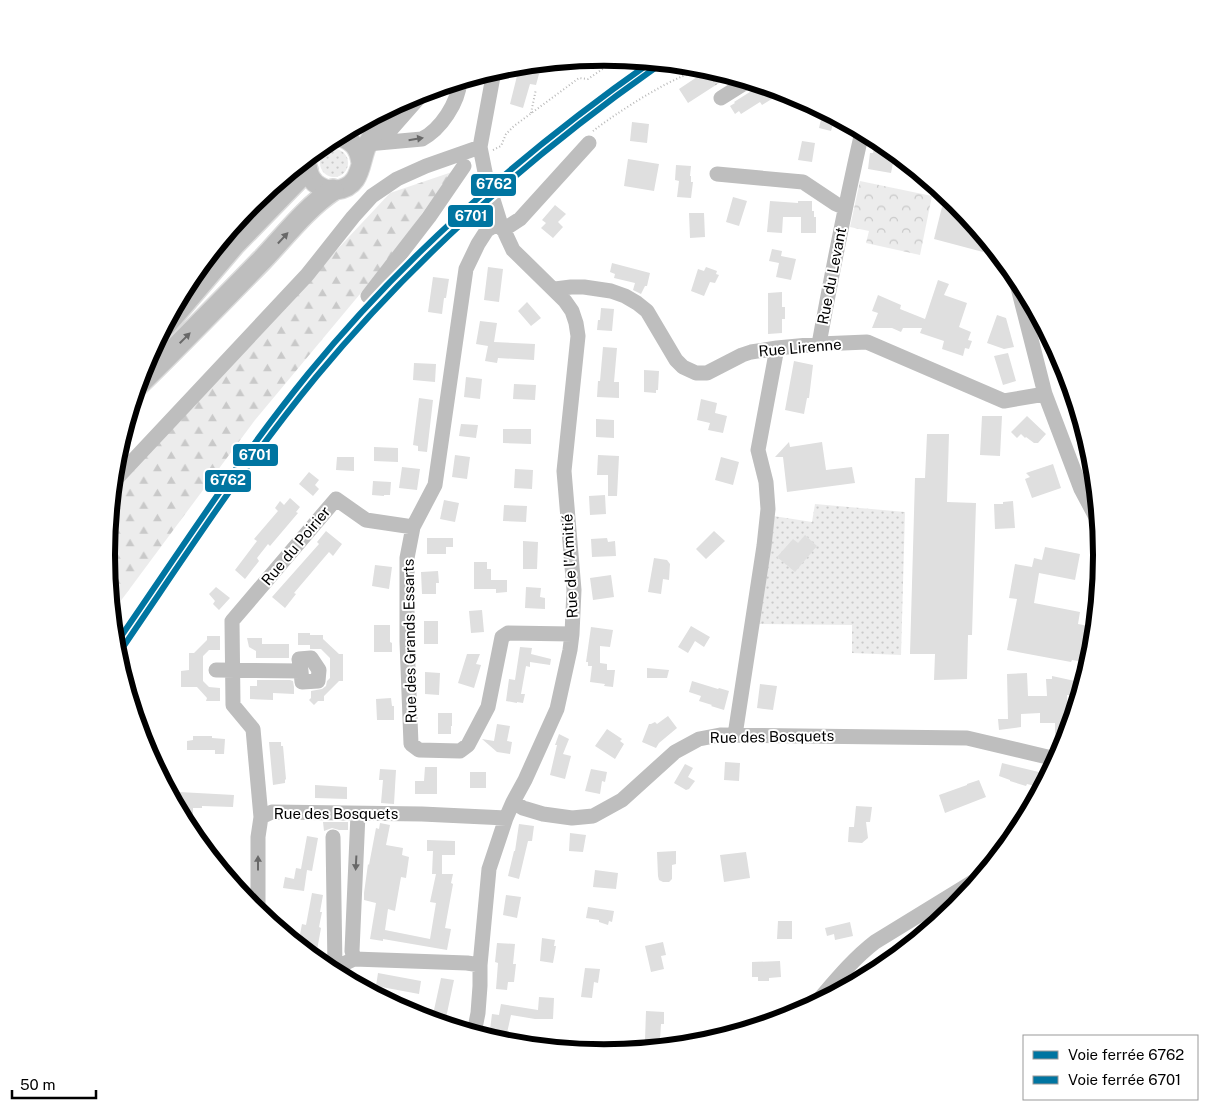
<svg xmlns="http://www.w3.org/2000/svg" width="1208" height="1110" font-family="'Public Sans',sans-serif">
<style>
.grass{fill:url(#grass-dots)}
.forest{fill:url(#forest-firs)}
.park{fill:url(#park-crowns)}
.building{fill:#dfdfdf}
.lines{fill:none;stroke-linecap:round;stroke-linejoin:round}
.major-casing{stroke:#dbdbdb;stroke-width:21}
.highway-casing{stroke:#dbdbdb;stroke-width:24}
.path{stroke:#b9b9b9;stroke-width:2;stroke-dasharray:1 2.5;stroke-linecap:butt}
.minor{stroke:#bebebe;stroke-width:15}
.major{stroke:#bebebe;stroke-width:19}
.highway{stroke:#bebebe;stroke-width:21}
.rail-1-casing{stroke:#fff;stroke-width:10}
.rail-2-casing{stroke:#fff;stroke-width:10}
.rail-1{stroke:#0075a1;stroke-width:6}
.rail-2{stroke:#0075a1;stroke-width:6}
.oneway{fill:#686868}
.labels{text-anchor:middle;stroke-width:4;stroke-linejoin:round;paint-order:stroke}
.street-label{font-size:15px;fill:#000;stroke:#fff}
.rim{fill:none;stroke:#000;stroke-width:6}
.line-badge{stroke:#fff;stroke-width:2}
.badge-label{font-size:14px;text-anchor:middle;font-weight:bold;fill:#fff}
</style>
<defs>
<pattern id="grass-dots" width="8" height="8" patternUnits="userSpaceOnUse" patternTransform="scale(1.25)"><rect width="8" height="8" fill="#ececec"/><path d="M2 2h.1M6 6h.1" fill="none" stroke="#c9c9c9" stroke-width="1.8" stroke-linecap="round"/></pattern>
<pattern id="forest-firs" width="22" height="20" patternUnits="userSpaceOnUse" patternTransform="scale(1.25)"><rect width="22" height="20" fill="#ececec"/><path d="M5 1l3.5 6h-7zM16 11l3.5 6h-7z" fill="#c9c9c9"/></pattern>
<pattern id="park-crowns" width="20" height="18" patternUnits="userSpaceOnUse" patternTransform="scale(1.25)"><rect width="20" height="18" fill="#ececec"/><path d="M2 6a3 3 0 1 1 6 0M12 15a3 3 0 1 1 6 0" fill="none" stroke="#c9c9c9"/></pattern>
</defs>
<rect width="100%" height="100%" fill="#fff"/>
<path class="grass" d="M320 163a14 14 0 1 1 28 0a14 14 0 1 1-28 0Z
M815,504l90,8 -4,143 -49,-2v-28l-100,-1 15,-109 45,7z"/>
<path class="forest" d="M452,172l-62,86 -135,162 -141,190 -2,-1 -5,-54 6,-66 277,-296z"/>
<path class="park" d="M860,181l72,15 -12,59 -54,-12 3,-12 -19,-4z"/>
<path class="building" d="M535,64v9l4,1 -3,11 -6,-1 -7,24 -13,-4 7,-28 -4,-2 2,-8z
M709,69l12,4 -2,10 -31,20 -9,-14z
M762,86l16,4 -5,4 2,3 -13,8 -2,-3 -19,12 -2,-3 -4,3 -5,-8 5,-3 -1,-1 19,-12 1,1z
M823,111l12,6 -4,14 -12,-3z
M632,122l17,2 -2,19 -17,-2z
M876,139l19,14 -4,20 -23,-4 2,-16h3z
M802,141l13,2 -3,19 -14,-2z
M628,159l31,5 -5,27 -30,-5z
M676,165l15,1 -1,10h1v6h2l-2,16 -14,-1 2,-16 -4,-1z
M733,197l14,4 -8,25 -13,-4z
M770,201l28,2v-2h14v10h2v6h2v16h-15v-16h-18l-1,16 -15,-1z
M555,205l11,9 -8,8 5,5 -10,11 -12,-10 5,-5 -4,-3z
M942,207l21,5 25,30 -2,7 -2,-1 -1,4 -49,-13z
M689,213h15l1,24 -15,1z
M772,249l10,2 -1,5 15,3 -5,21 -15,-3 3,-14 -10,-2z
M612,263l38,10 -3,13h-2l-4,8 -8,-4 2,-7 -21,-5 1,-4 -5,-2z
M488,267l15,2 -4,33 -15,-2z
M706,267l11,4 -1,3 3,1 -4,8 -5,-1 -6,14 -13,-5 7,-22 6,2z
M433,277l16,2 -3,19h-2l-2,16 -14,-2z
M938,280l11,4 -5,11 23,8 -8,24 12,5 -3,8 4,1 -3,8 -4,-1 -2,8 -21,-7 2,-8 -24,-8 2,-5h-19l-2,4 -9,-4h-20l6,-15 -6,-2 6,-16 23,10 -1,4 25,10z
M782,292v15h3v12h-3v14l-14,1v-41z
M527,302l14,16 -10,8 -13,-15z
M601,308l13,1 -2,22 -15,-1 1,-10h2z
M997,315l9,3 8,29 -10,2 -17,-6z
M480,321l17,2 -3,19 41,2 -1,16 -36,-2 -1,5 -12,-2 3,-15 -12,-2z
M603,347l14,1 -3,34h5v16l-22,-1 1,-16h2z
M1008,353l8,28 -13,4 -9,-29z
M794,361l19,4 -4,33h-2l-3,16 -19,-4z
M414,363l22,1 -1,18 -22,-2z
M644,370l15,1 -1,19h-2v3l-12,-1z
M466,377l16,2 -2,20 -16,-2z
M514,384l22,1 -1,15 -22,-1z
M419,398l14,2 -6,52 -9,-1v-5l-5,-1z
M701,399l16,4 -2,10 12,3 -4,17 -15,-3 2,-7 -13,-3z
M982,416h20l-2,40 -20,-1z
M1027,416l19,18 -8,9h-4l-8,-6 -1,1 -4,-4 -4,4 -6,-6z
M596,419l18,1v18l-18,-1z
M461,424l17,1 -2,13 -17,-2z
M503,429h28v15l-28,-1z
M927,434h22l-2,68 29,1 -4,132h-4l-1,44 -33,1 1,-26h-25l5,-176h10z
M789,442l1,5 32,-5 4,28 26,-3 3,16 -68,9 -4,-35h-8z
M374,447l24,1v14l-24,-1z
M455,455l15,2 -3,22 -15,-2z
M598,455l21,1 -2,40h-9v-21h-11z
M337,457h17v14l-18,-1z
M721,457l18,5 -6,23 -18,-5z
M1053,464l8,24 -29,10 -7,-19 5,-2 -4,-4z
M402,467l18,2 -3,21 -18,-2z
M515,469l18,1 -1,19 -18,-1z
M309,472l10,8 -4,5 4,4 -6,7 -14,-12z
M373,481l18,1 -1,13h-6v1l-12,-1z
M605,495l1,19 -16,1 -1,-19z
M290,498l10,9 -4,5 2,1 -28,33 -2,-2 -11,14 2,3 -14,18 -10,-9 22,-29 -3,-2 24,-28 -3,-3 5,-7 4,4z
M444,500l15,3 -4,19 -15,-3z
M1013,501l2,27 -20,1 -1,-25h9v-2z
M504,505l23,1 -1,16 -23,-1z
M326,531l16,13 -9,12 -4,-4 -35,41 2,1 -11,14 -13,-11 47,-53 -2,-2z
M714,531l11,10 -19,18 -10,-10z
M805,535l12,11 -22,26 -18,-15 16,-18 5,4z
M427,538h26v9h-7v7h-19z
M607,538l1,4 7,-1 1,15 -24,1 -1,-18z
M523,541l15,1 -1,27h-14z
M1045,547l35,7 -5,26 -36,-7 -5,30 46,9 -2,12 16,3 -2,25 -3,11 -17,-3 -1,2 -64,-12 10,-51 -8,-1 6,-34 17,3 2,-9 8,2z
M654,558l13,2 3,4 -1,16 -6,-1 -2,15 -13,-2z
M474,562h13v7h4v11h16v12l-11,1v-4h-22z
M375,565l17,2 -3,22 -17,-3z
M438,571l1,12h-3v11h-14l-1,-22z
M611,575l3,22 -21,3 -3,-22z
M216,587l14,11 -11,12 -6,-6 2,-3 -6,-7z
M526,587l15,1 -1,9 5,1v11l-20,-1z
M482,610l2,22 -13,1 -2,-22z
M424,621h14v23h-14z
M374,625h16v17l2,1v9h-18z
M691,626l19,11 -6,10 -9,-6 -7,12 -10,-6z
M591,627l22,3 -3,17 -10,-1v17l7,1v6h8l-2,17 -9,-1 1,-2 -15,-2 2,-16h-4v-4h-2z
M298,633h12v2h13v4l16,15h4v27h-4l-15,15v5h-6l-4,4 -5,-5 2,-2v-7l11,-2 4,-3 1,-5 3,-3v-20l-9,-9h-11v-4h-12z
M207,636h13v14h-11l-6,6v25l6,6 11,1v13h-14l1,-3 -10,-11h-16v-16l8,-1v-17h5l13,-13z
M247,638h15v6h27v14h-33v-7l-7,-4z
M520,647l12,1 -1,6 20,5 -1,6 -20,-3v5l-4,-1 -5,28h4l-2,9 -6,-1v1l-11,-2 3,-22 6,1z
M467,654h13l-4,10 5,1 -7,23 -16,-5z
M647,668l22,2 -2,8h-20z
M425,672l15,1 -1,22 -14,-1z
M1027,673l1,23h19l-1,-17h6v-3l23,5v14h-8l1,24h4l-6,19h-11v-15h-15v-10l-19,1v13l-22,3 -1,-11h10l-1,-45z
M257,680h33l3,1 1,6v7l-21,-1v7l-23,-1v-13h7z
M692,681l26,8 1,-1 10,3 -5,19 -13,-4 1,-1 -13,-4 2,-5 -12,-4z
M760,684l17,2 -4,24 -16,-2z
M391,698l1,8h2v14h-17l-1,-21z
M438,713h14v13h-1v8h-13z
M668,716l9,12 -18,15 -3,5 -14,-6 7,-18h2l4,-2 2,2z
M497,724l13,2 -3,15 5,1 -2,12 -13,-2 -15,-13 12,2z
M607,729l15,10 -2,2 4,3 -9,15 -20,-13z
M559,734l10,5 -6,15 8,2 -6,23 -15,-4 7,-30h-2z
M193,736h19v2l13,1 -1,15h-9v-4h-28v-9l6,-1z
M269,742h12v4h2l3,33 -1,1v3l-12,2z
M725,762l15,1 -1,18 -15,-1z
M1002,763l41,10 -4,14 -12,-3 -1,2 -16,-5v-1l-11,-4z
M685,764l8,4 -5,9 7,4 -6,8 -3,1 -12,-7z
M425,767h12v27h-22v-13h9z
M380,769l16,1 -2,34 -13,-1 2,-23h-4z
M591,769l16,3 -2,10 -3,-1 -2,13 -15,-3z
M470,772h16v16h-16z
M979,780l7,17 -41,16 -6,-18 28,-10v-1z
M315,785l32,2v12l-32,-1z
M179,792l55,3 -1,12 -31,-1v2h-9v13l-9,-1 -2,-4v-5l-6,-7 3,-3z
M856,806l16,1 -2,15h-4l2,16 -6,5 -14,-1 1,-15h5z
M323,822h25v8h-9l-7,-2 -8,3z
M380,823l10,2 -4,20 17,3 -1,7 7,2 -3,21 -5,-1 -6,34 -7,-2 -3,21 45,9 6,-36 -6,-1 6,-28h17l-2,9 2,1 -8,44 6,1 -4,21 -64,-11v2l-13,-2 6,-36 -12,-3v-7l4,-29 1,1 7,-37 3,1z
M519,824l15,2 -2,15h-4l-9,38 -11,-3 6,-25h1z
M570,833l16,2 -3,17 -14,-1z
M307,836l11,2 -6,33 -5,-1 -3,21 -21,-3 2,-11 9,2 2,-11 5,1z
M427,840l28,1v14h-13v19h-10l1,-23h-6z
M676,851v13l-4,1v14l-3,3h-6l-4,-2 -1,-4 -1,-24z
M746,852l4,26 -26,4 -4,-27z
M595,870l23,3 -2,16 -23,-2z
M312,893l11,2 -3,17h2l-3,15 2,1 -4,22 -16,-3 -3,-2 4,-21 4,1z
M506,895l15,2 -4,21 -14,-3z
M588,907l26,4 -2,11 -3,-1 -1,4 -9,-3v-2l-13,-2z
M778,921h14v18h-15z
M850,922l3,14 -18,4 -1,-6 -7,2 -2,-8z
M542,938l13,2 -1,6h2l-3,17 -13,-2z
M663,942l3,13 -5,1 3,13 -13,3 -6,-26z
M497,943l18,1 -2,20h3l-2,18h-6l-1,8 -11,-1 2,-26 -3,-1z
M780,961l1,16 -12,1v3h-11v-4h-6v-15z
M585,968l15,1 -2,14 -4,-1 -2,16 -11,-1z
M378,973l43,8 -2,13 -43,-8z
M441,978l13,2 -8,38 -2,-1 -1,4 -4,-1 -1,2 -12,-4 2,-9 6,1z
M539,997l15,1 -1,21h-18l-24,-4 -4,18 -17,-3 2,-16 7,1 2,-11 37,6z
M646,1011l18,1v12h-3l-1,16h-15z"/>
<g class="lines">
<defs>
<path id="major" d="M337,136c16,4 22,12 24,27
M307,158c-1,10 1,18 8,25 6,5 14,8 21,7 27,-3 23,-29 32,-47 9,-16 20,-27 31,-40"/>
<path id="highway" d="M165,326l69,-81 73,-75
M138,385c42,-41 83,-83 124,-125 22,-23 44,-52 71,-70"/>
</defs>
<use href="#major" class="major-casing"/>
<use href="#highway" class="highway-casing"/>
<path class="path" d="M531,113l5,-24
M593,131c19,-15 92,-64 114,-61l10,16
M493,150l8,-4 5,-12 8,-8 65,-48 9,1 29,-20"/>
<path class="minor" d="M721,98l27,-17
M379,143l44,-50
M367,144l55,-5c19,-10 36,-36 38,-58
M717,174l86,8 33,22 9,4
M500,222l-13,8 -9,14 -12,25 -31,216 -22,42 -6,31v84l4,102 8,6 41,1 8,-6 20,-38 14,-70 6,-4 64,1
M503,230l17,-11 69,-76
M1015,276l30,118 36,95 17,32
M555,289l16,-2h13l27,4 14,5 12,7 10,8 29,49 7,7 13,6h11l35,-18 9,-3 26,-4 42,-4 48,-2 137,59 41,-7
M368,296l61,-79 35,-51
M819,344c13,-71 27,-142 43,-212
M114,481l193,-206 46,-58 19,-21 25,-17 29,-13 54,-19
M216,670l85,1 1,11 16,-1 1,-11 -8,-12 -12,1 2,12
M735,735l29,-189 4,-37 -2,-27 -8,-32 19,-102
M513,802l10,6 20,6 29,4 21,-2 29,-16 53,-48 24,-13 21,-4 247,3 89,21
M261,817l-8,-88 -20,-24 -1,-84 104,-122 30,21 47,7
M333,837l2,131
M258,912v-75l3,-20 11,-5 150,2 84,4
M354,959l-2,-8 6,-137
M332,971l3,-3 19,-9 113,4 13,2
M817,1002c19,-22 36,-43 58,-60l106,-65
M474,1033l4,-20 2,-27v-21l9,-96 17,-51 7,-16 12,-22 32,-71 13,-59 2,-16 2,-44 -10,-119 14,-135 -2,-13 -4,-12 -7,-10 -52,-51 -13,-28 -14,-45 -6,-30 14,-76"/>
<use href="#major" class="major"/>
<use href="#highway" class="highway"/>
<defs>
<path id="rail-1" d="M115,645c63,-91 123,-185 193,-271 98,-120 216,-223 343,-312"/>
<path id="rail-2" d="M121,650c63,-92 124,-187 195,-273 98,-118 214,-221 339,-309"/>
</defs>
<use href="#rail-1" class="rail-1-casing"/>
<use href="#rail-2" class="rail-2-casing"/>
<use href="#rail-1" class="rail-1"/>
<use href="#rail-2" class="rail-2"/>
</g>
<defs><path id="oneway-solid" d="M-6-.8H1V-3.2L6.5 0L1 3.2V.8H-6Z" transform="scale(1.25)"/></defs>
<g class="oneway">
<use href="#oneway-solid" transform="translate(416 139) rotate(-9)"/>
<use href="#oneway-solid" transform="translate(283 238) rotate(-47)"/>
<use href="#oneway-solid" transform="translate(185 338) rotate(-45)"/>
<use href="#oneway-solid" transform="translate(258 863) rotate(-90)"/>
<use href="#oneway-solid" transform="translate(356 863) rotate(93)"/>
</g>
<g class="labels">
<g class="street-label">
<text transform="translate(832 276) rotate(-79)" y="5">Rue du Levant</text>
<text transform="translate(800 348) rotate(-5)" y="5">Rue Lirenne</text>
<text transform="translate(296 546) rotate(-50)" y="5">Rue du Poirier</text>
<text transform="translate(570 566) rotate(-93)" y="5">Rue de l'Amitié</text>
<text transform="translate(410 641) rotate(-91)" y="5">Rue des Grands Essarts</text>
<text transform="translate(772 737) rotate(-1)" y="5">Rue des Bosquets</text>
<text x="336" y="819">Rue des Bosquets</text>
</g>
</g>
<path d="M0 0H1208V1110H0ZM115 555a489 489 0 1 1 978 0a489 489 0 1 1-978 0Z" fill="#fff" fill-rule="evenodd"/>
<path class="rim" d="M115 555a489 489 0 1 1 978 0a489 489 0 1 1-978 0Z"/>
<g class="line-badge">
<rect x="470" y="173" width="47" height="24" rx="5" fill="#0075a1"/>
<rect x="447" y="204" width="47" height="24" rx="5" fill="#0075a1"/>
<rect x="232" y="443" width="47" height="24" rx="5" fill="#0075a1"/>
<rect x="204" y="469" width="48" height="24" rx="5" fill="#0075a1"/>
</g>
<g class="badge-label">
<text x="494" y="189">6762</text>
<text x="471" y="221">6701</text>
<text x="255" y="460">6701</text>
<text x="228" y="485">6762</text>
</g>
<rect x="1023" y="1035" width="175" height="65" fill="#ffffff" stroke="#999999"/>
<rect x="1033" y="1051" width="25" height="8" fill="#0075a1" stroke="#999999"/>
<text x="1068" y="1060" font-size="15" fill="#000000">Voie ferrée 6762</text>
<rect x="1033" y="1076" width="25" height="8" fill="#0075a1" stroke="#999999"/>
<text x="1068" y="1085" font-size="15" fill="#000000">Voie ferrée 6701</text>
<path d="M12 1090v8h84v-8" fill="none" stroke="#000000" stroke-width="2.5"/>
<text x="20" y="1090" font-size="15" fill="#000000" stroke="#ffffff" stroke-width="4" paint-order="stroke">50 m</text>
</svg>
